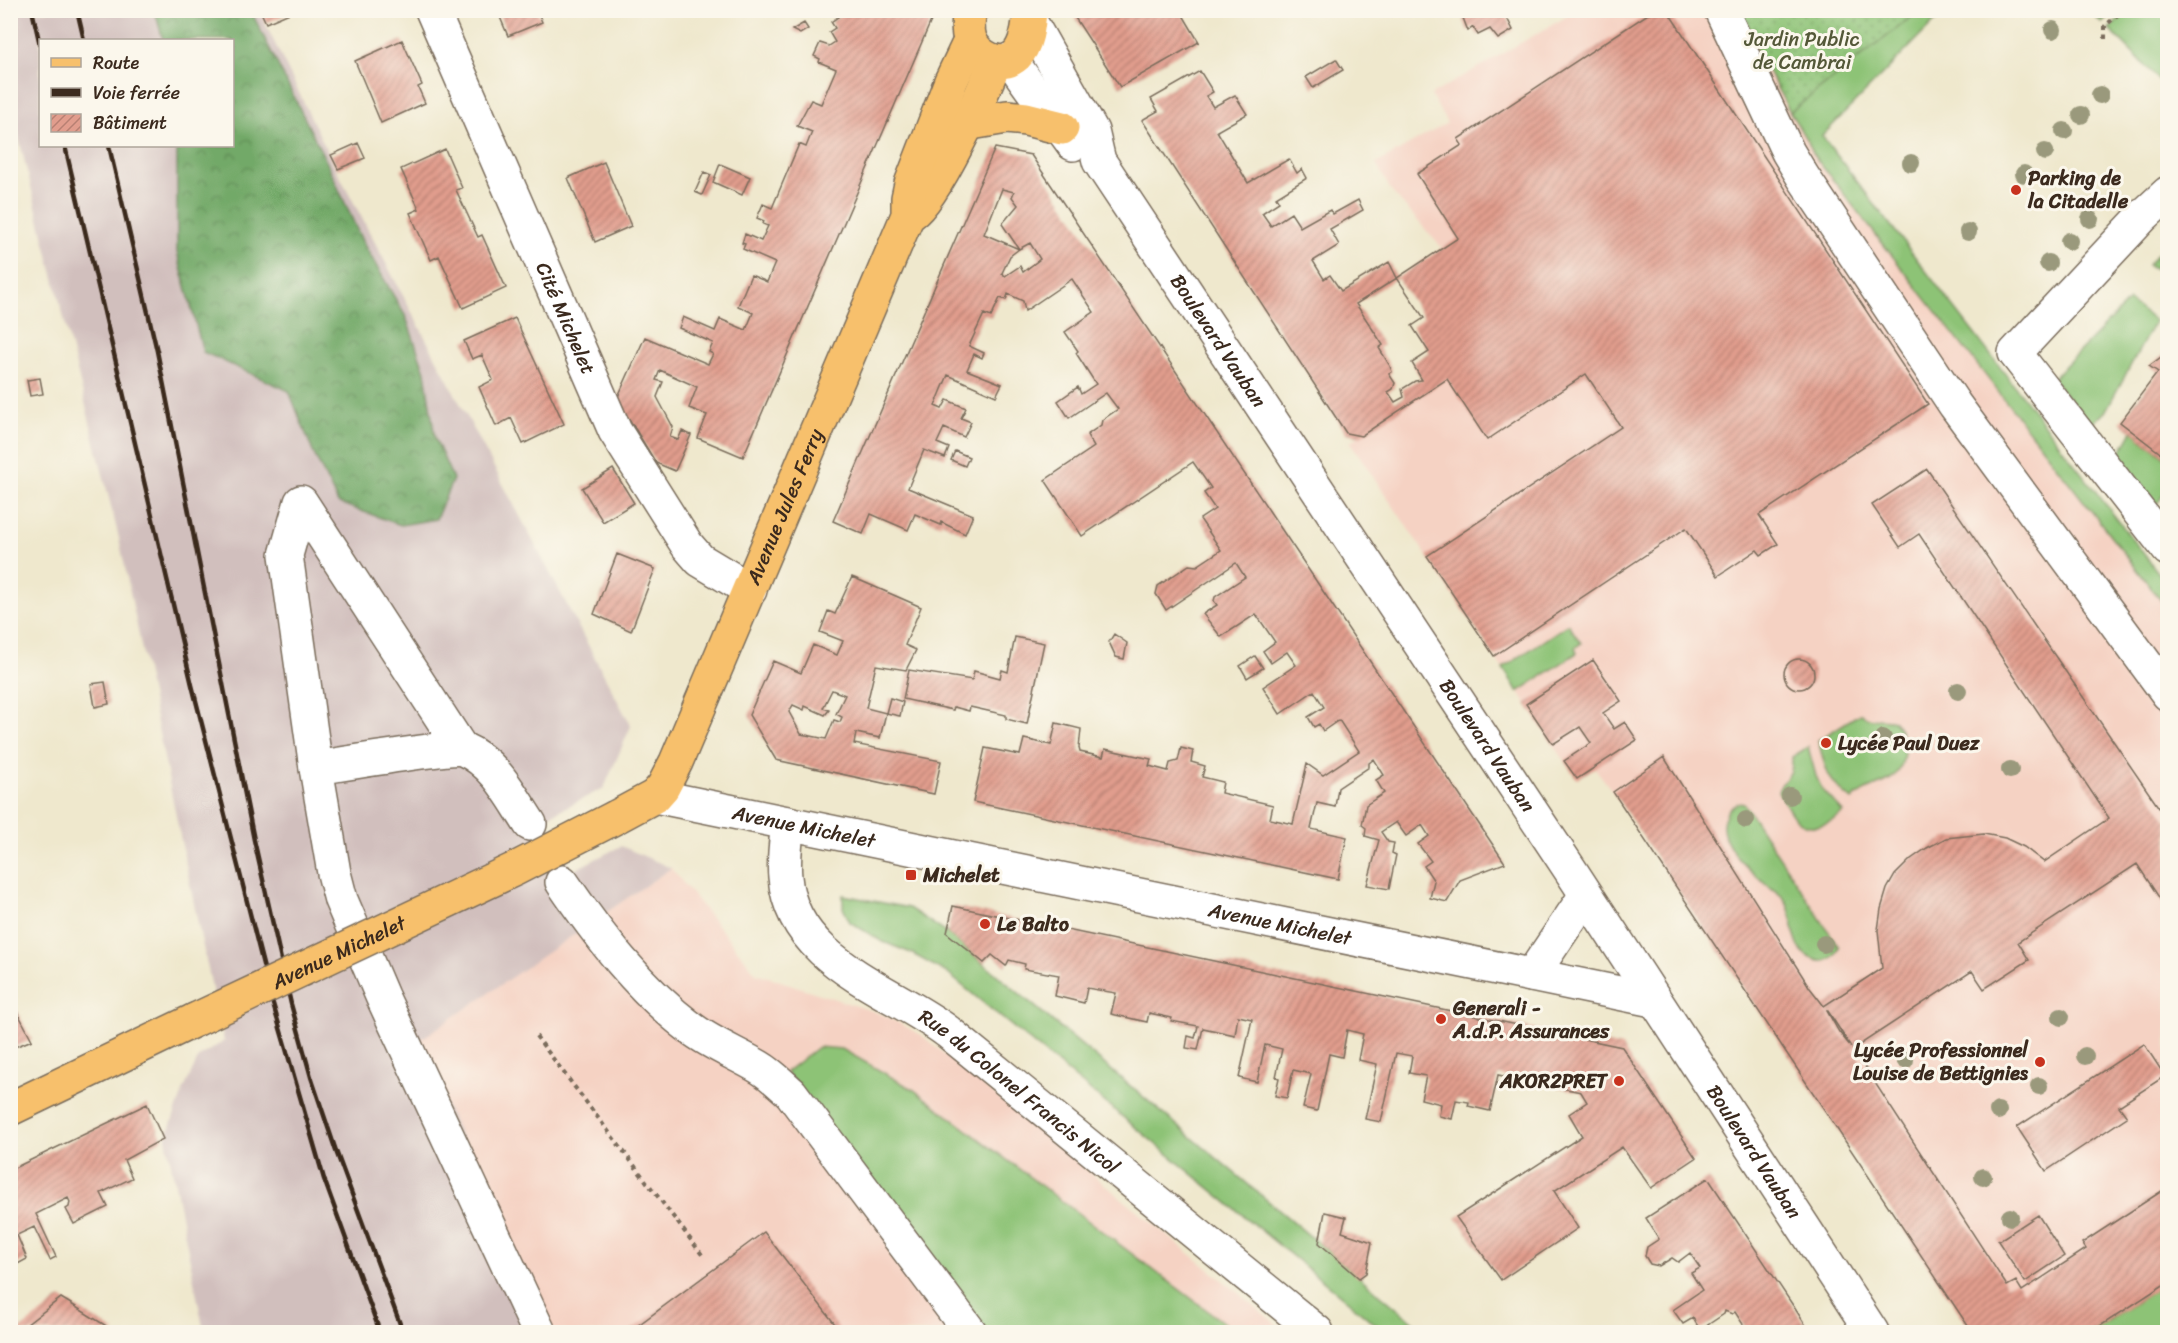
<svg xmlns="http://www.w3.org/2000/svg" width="2178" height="1343" font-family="Sriracha,sans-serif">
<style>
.built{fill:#f5d2c3}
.railway{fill:#d1bfbd;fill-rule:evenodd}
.grass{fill:#8dc376;stroke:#64764a;stroke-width:1.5}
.forest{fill:url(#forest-crowns);stroke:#566a42;stroke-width:1.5}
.garden{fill:url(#garden-dots);stroke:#64764a;stroke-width:1.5}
.building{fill:url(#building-hatch);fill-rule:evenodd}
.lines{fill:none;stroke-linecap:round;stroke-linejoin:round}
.minor-casing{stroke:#7a6c5b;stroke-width:36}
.major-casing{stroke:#7a6c5b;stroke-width:36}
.path{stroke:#7a6c5b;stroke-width:4;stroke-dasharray:4.5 4.5;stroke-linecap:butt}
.minor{stroke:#fff;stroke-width:33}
.major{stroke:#f7c06c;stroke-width:33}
.rail{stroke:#3b2a1e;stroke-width:4.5}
.major-bridge-casing{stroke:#7a6c5b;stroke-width:36;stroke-linecap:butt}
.major-bridge{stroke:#f7c06c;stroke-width:33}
.tree{fill:#9a997b}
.poi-dot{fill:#c8321e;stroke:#fbf7ec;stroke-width:2}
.labels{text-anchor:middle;stroke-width:6;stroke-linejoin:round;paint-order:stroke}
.park-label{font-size:20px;fill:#545838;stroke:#fbf7ec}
.poi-label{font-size:20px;font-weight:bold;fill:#3b2a1e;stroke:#fbf7ec;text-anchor:start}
.street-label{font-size:20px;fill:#3b2a1e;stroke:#fbf7ec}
</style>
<defs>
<pattern id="forest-crowns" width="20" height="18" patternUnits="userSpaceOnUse" patternTransform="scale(1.5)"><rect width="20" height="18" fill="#72a967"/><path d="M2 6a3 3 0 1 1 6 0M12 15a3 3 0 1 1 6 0" fill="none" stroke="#5f8a54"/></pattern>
<pattern id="garden-dots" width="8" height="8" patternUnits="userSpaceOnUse" patternTransform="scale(1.5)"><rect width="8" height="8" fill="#8dc376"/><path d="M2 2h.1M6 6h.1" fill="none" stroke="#749f60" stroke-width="1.8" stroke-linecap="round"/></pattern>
<pattern id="building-hatch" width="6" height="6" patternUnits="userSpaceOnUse" patternTransform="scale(1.5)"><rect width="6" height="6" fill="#e19d8d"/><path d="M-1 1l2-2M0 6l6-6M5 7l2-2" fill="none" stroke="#b88073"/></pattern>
</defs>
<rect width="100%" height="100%" fill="#fbf7ec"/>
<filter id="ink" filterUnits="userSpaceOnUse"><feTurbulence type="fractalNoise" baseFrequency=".0167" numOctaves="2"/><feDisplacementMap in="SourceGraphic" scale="12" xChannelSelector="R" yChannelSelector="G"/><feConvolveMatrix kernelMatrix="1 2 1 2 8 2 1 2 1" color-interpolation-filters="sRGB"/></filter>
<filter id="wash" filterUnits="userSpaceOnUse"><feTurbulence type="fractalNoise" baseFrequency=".008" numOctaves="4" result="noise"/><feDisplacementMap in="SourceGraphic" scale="24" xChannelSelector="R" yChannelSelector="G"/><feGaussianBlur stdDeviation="1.35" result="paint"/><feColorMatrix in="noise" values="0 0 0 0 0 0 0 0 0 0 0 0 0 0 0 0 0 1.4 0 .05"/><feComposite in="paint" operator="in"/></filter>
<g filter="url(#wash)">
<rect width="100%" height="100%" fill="#efe8cd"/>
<path class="built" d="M1709,10l46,39 55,97 5,11 352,451v724h-195l-359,-540 -18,-24 -18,11 -227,-337 97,-63 -35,-53 12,-8 -27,-40 45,-30 -50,-56 -16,-28 71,-41 -16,-28 145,-84z
M671,868l85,105 128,42 37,20 365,297h-735l-135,-290z"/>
<path class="railway" d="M10,11h249l78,160 294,555 -27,62 -59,30 27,53 49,-25 50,22 -254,174 134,290h-347l-38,-194 18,-49 15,-32 25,-16 -24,-108 -81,-395 -108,-431zM40,40h192v106h-192z"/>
<path class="grass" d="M2129,10l38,1v77l-58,-59z
M1919,11h26l-123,125 345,448v24l-352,-451 -5,-11 -20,-34z
M2089,11h26l-13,12z
M2167,244v29l-20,-8z
M2129,301l26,20 -50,91 -14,12 -39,-45z
M2132,431l35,28v31l-11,15 -38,-49z
M1568,624l13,19 -6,5 2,5 -59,39 -15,-24z
M1861,713c10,10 21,4 33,8 14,16 14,47 -5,59 -13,7 -26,8 -37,20 -26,-20 -26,-29 -34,-60z
M1808,747l8,29 6,13 21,23c-12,12 -33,21 -47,7 -5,-4 -7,-10 -11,-16 -3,-4 -5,-7 -7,-12 7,-17 15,-11 14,-34z
M1738,803l6,1 3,4 92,139c-2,6 -6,11 -12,13 -4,2 -9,1 -13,-1 -26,-8 -17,-41 -29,-59 -3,-5 -10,-9 -14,-12 -18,-15 -55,-43 -47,-69 3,-8 6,-13 14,-16z
M843,895l66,13 38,25 478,399h-40l-438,-359 -36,-20 -30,-12 -31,-19 -7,-14z
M818,1047l24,2 72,41 322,242h-253l-197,-260z
M2167,1282v50h-76z"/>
<path class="forest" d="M155,11h96l76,152 36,80 43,74 19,55 10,66 18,41 -17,40 -35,6 -63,-22 -25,-51 -24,-61 -86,-39 -26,-100v-106h55v-106h-69z"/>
<path class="garden" d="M1743,10l176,1 -129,101 -50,-93z"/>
<g id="blocks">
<path class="building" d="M260,10h32v2l-26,11z
M497,10h40l5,12 -34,14z
M848,10h85l1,4 -191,443 -45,-19 9,-23 -18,-7 8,-21 -37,-17 -4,10 7,2 -6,15 16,30 -3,10 8,3 4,-9 9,4 -16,36 -19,-8 -39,-64 28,-62 63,27 5,-10 -4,-2 4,-9 -34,-15 4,-11 32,14 5,-12 26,11 7,-17 -15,-7 13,-31 16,7 8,-19 -32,-14 2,-5 -3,-1 3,-9 16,7 7,-15 -5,-2 1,-3 -7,-3 6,-14 9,4 27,-64 7,3 6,-15 -15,-6 14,-26 10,4 15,-35 -17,-7 1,-3 -6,-3 6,-13 9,3 6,-4 -6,-10 6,-4 -4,-6z
M1070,10h110l19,32 -79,45z
M1460,10h43l10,20 -15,9 -8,-10 -12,6 -5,-8 -5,4z
M1654,10h13l261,394 -169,111 19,29 -17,11 -4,-5 -39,26 -32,-48 -192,128 -67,-100 194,-129 -35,-53 -99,66 -40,-61 -86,57 -15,-3 -204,-313 16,-9 -7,-12 49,-28 13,21 -7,4 7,11 22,-12 12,19 -30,17 31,52 41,-24 8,14 5,-4 5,9 -31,19 3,5 -17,11 9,13 20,-13 9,14 30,-17 3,4 25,-14 5,10 -33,19 9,16 -26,16 11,18 6,-4 11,16 48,-29 8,16 -41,26 27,41 -4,3 11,18 2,6 -3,2 6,9 -2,6 -5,3 7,10 9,-5 -2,-8 13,-8 7,-1 -10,-17 17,-11 -17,-26 12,-8 -27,-40 61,-40 -41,-64 45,-29 -4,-6z
M804,23l4,6 -8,5 -8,-4z
M402,40l20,45 -4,2 7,16 -44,20 -26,-62z
M1336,59l7,11 -30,18 -7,-11z
M358,143l7,15 -27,11 -7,-14z
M995,148l36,7 474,708 -45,17 -13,22 -17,-4 4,-17 -10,-15 7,-5 -13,-17 11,-8 -7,-11 -16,11 -10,-14 -15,10 7,10 6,1 -2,10 4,2 -7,34 -22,-4 12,-45 -14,-4 1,-8 -4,-3 4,-20 18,-12 -8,-13 8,-5 -10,-16 -5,4v4l-31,21 -3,19 -18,-4 -6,26 36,8 -9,42 -365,-77 12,-54 35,7 4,-16 27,6 5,-22 25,6 -2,19 1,4 23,5 2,-8 46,10 -2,7 19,5 2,-8 8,-2 3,-13 12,3 -2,11 14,4 -3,11 21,5 -2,11 52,12 -3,14 23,5 14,-60 16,11 36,-24 -20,-31 -16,11 -4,-7 -5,3 -6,-10 16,-10 -10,-16 -34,23 -17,-27 33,-22 -9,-13 -16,11 -8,-12 12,-9 -19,-28 -35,23 -18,-23 14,-9 -3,-4 1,-4 30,-20 -9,-14 -70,47 -10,-16 2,-8 31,-21 8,1 24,-16 -21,-31 15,-10 -11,-16 7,-5 -18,-26 -111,74 -37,-56 49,-33 -7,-12 14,-10 1,-5 16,-11 -12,-16 -37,25 -11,-17 20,-14 3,7 15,-10 -20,-31 2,-2 -13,-19 29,-20 -22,-33 -47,32 -2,-10 -15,-7 -2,6 -6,-2 -9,19 -7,-3 -15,32 15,7 -2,5 -8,-4 -7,16 35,14 -6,12 -48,-21 -13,31 7,3 5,-9 19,8 -5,10 10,4 -7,15 -20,-9 -7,15 12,5 -4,10 -21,-8 -16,38 65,27 -8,19 -24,-12v3l-26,-11 -7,16 -37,-16 -8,20 -30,-13zM1002,189l12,3 -2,5 6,8 -16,19 17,25 11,-6 10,16 -17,13 -3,-6 -15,10 -3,-3 8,-17 9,-7 -35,-15z
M445,149l17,39 -6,2 22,47 4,-2 24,53 -43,20 -24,-52 -8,4 -21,-47 9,-4 -18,-40z
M604,162l27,64 -36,16 -27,-64z
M720,164l30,13 -8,18 -29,-13z
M704,172l7,3 -9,20 -7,-3z
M515,318l49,106 -41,20 -12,-26 -15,8 -17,-39 14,-7 -11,-25 -10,4 -8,-18z
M2168,352v107l-48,-37 38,-50 -9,-6z
M40,378l3,16 -13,2 -3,-16z
M955,451l14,6 -4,9 -14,-6z
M613,469l21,34 -31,19 -21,-34z
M1927,469l241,352v90l-31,-47 -119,78 11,18 -45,29 -12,-18 -119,78 154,237 9,-5 6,10 64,-42 -4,-6 86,-56v95l-77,50h-119l-359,-540 51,-35 146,231 14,18 58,-38 -4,-38 3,-21 6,-20 8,-14 16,-16 16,-11 19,-10 38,-4 21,4 19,9 20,15 65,-44 -190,-284 -19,13 -28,-42zM1827,1011h1l23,36 -12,-15z
M617,554l38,15 -24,62 -37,-17z
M852,577l69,30 -16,38 11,5 -10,20 -30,-5 -10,43 20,5 -6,25 -24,-5 -2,11 87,17 -7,33 -158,-34 -27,-45 24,-54 28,12 12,-28 24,10 6,-14 -23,-9 8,-21 7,3zM832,690l13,5 -9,19 6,3 -2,5 -6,-2 -8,19 -25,-5 -12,-22 4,-7 11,5 1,-4 20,9 4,-5 -6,-2z
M1114,634l13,9 -3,16 -8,-2 -7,-15z
M1015,637l29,6 -17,81 -21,-5v-4l-36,-8 -1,4 -15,-4 -1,3 -50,-11 6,-29 63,10 2,-9 26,7 2,-8 6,2z
M1255,656l8,12 -16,10 -7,-12z
M1784 674a15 15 0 1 1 30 0a15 15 0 1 1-30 0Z
M1593,660l28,41 -18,12 11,16 11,-7 12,18 -60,39 -13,-18 27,-18 -11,-16 -27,17 -27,-40z
M105,682l4,22 -14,3 -4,-23z
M890,698l13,4 -3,14 -14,-3z
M953,906l669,141 74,111 -45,30 -29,-41 -68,44 24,37 -77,52 -45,-63 126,-81 -13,-22 18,-12 -6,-10 -83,-17 -8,36 -22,-5 1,-4 -13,-2 -4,19 -13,-3 2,-12 -20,-5 5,-23 -17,-3 3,-17 -16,-3 -15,69 -16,-3 12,-55 -19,-4 5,-26 -16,-4 -5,27 -13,-3 -12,57 -14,-3 8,-34 -18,-4 -6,28 -12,-2 4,-18 -3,-1 6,-28 -17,-4 -8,37 -18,-4 13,-59 -14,-3 -3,19 -32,-7 -5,22 -12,-2 2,-12 7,2 3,-12 -27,-5 1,-3 -23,-5 -2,9 -36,-8 5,-21 -29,-5 -3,15 -29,-7 4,-21 -35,-6 1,-5 -16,-4 -3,6 -14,-11 -8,8 -37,-30z
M10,998l22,42 -22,9z
M2144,1044l21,32 -46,30 8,11 -81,54 -29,-44z
M147,1104l16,35 -39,21 8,18 -31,15 7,14 -34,17 -8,-15 3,-2 1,-5 -2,-4 -32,16 20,43 -6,3 -16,-33 -17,8 10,24 -13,7 -2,-3 -2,1v-94z
M1708,1178l86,129 16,25h-62l-13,-20 -3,2 -7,-3 -1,3 -24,16 -7,-12 -10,6 -10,-14 29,-20 -11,-17 9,-5 -10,-15 -12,9 -6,-4 -13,8 -9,-2 -5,-8 2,-9 12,-8 -13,-21z
M1325,1212l21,5 -4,15 30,10 -6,31 -7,5 -40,-35z
M2038,1215l26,41 -39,26 -27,-41z
M764,1232l77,100h-212z
M61,1298l10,6 45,28h-99z"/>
</g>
</g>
<g filter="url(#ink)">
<use href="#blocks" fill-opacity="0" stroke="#7a6c5b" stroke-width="1.5"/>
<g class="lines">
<defs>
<g id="minor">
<path id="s1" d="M432,10l183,421 72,114 13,15 50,30"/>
<path d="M1721,10l67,142 15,25 152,228 213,289"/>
<path id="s2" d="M1029,19l63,112 7,30 472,710 301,461"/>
<path d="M1011,59c18,30 42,56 62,85"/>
<path d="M2168,193l-25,23 -128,137 153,196"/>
<path d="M461,748l-160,-246 -15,53 30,213 18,105 7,27 41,96 157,336"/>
<path d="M316,768c20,-3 138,-23 147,-19 33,14 49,48 67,75"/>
<path id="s3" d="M655,796l998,204"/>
<path id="s4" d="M788,823c-2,18 -5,36 -3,54 7,85 105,111 163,155l369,300"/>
<path d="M562,882c36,53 78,108 130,147 20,15 45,25 67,38 12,7 22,17 32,26l179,239"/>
<path d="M1532,975l54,-80"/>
</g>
<g id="major">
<path d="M970,10c-2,10 -3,20 0,29 6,17 31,31 46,17 11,-11 13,-31 14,-46"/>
<path d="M965,124l42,-7 19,2 36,9"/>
<path d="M912,213c23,-15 72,-122 83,-152"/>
<path id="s5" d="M616,817l39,-21 8,-9 13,-25 232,-547v-17l3,-14 40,-103 19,-40"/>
<path d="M10,1109l185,-89"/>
</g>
</defs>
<use href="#minor" class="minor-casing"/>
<use href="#major" class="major-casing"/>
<path class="path" d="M2105,39v-13l18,-16
M536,1036l167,220"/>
<use href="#minor" class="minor"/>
<use href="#major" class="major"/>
<path class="rail" d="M32,10l8,35
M77,10l7,30
M65,146l127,539 81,319 51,175 56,153
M109,146l48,205 97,489 37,164 20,73 25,74 67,181"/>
<defs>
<g id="major-bridge">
<path id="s6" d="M195,1020l320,-151 101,-52"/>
</g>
</defs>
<use href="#major-bridge" class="major-bridge-casing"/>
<use href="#major-bridge" class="major-bridge"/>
</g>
<g class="tree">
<circle cx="2053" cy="30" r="9"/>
<circle cx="2100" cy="95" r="9"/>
<circle cx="2081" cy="115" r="9"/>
<circle cx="2064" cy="131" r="9"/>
<circle cx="2045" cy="152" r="9"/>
<circle cx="1911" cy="163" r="9"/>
<circle cx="2024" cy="174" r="9"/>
<circle cx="2090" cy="219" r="9"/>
<circle cx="1968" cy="232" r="9"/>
<circle cx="2069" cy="241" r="9"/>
<circle cx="2048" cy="263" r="9"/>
<circle cx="1958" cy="691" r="9"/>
<circle cx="1883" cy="738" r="9"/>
<circle cx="2010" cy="770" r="9"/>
<circle cx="1790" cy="796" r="9"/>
<circle cx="1746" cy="820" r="9"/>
<circle cx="1824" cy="944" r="9"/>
<circle cx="2061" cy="1017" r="9"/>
<circle cx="2085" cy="1056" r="9"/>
<circle cx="1905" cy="1060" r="9"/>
<circle cx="2039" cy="1086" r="9"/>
<circle cx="1998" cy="1111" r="9"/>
<circle cx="1983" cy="1177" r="9"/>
<circle cx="2010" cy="1217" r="9"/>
</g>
</g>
<g class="poi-dot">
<circle cx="2016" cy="190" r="6"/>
<circle cx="1826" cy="743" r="6"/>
<rect x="905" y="869" width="12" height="12" rx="3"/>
<circle cx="985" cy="924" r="6"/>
<circle cx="1441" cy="1019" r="6"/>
<circle cx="2040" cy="1062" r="6"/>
<circle cx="1619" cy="1081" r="6"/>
</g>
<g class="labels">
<g class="park-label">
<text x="1802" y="46">Jardin Public<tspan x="1802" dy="23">de Cambrai</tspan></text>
</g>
<g class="poi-label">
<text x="2028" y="185">Parking de<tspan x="2028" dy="23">la Citadelle</tspan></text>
<text x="1838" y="750">Lycée Paul Duez</text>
<text x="923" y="882">Michelet</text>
<text x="997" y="931">Le Balto</text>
<text x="1453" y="1015">Generali -<tspan x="1453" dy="23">A.d.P. Assurances</tspan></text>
<text x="2028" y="1057" text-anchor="end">Lycée Professionnel<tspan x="2028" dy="23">Louise de Bettignies</tspan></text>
<text x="1607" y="1088" text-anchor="end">AKOR2PRET</text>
</g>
<g class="street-label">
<text dy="7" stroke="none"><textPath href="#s1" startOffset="336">Cité Michelet</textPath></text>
<text dy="7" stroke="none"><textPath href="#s2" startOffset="375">Boulevard Vauban</textPath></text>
<text dy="7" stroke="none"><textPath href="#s5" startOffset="362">Avenue Jules Ferry</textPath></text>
<text dy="7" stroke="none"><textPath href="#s2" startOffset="861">Boulevard Vauban</textPath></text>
<text dy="7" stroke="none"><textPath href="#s3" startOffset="152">Avenue Michelet</textPath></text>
<text dy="7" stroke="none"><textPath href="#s3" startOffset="638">Avenue Michelet</textPath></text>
<text dy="7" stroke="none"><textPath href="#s6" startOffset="159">Avenue Michelet</textPath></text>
<text dy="7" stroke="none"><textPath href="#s4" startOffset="381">Rue du Colonel Francis Nicol</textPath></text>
<text dy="7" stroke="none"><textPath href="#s2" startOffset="1347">Boulevard Vauban</textPath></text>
</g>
</g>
<rect width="2178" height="1343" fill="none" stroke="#fbf7ec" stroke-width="36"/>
<rect x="39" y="39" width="195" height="108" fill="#fbf7ec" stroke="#aea59a" stroke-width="1.5"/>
<rect x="51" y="58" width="30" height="9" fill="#f7c06c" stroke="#aea59a" stroke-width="1.5"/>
<text x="93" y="69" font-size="18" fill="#3b2a1e">Route</text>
<rect x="51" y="88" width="30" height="9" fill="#3b2a1e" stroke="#aea59a" stroke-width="1.5"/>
<text x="93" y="99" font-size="18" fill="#3b2a1e">Voie ferrée</text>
<rect x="51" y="114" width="30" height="18" fill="url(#building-hatch)" stroke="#aea59a" stroke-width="1.5"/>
<text x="93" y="129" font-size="18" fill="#3b2a1e">Bâtiment</text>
</svg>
